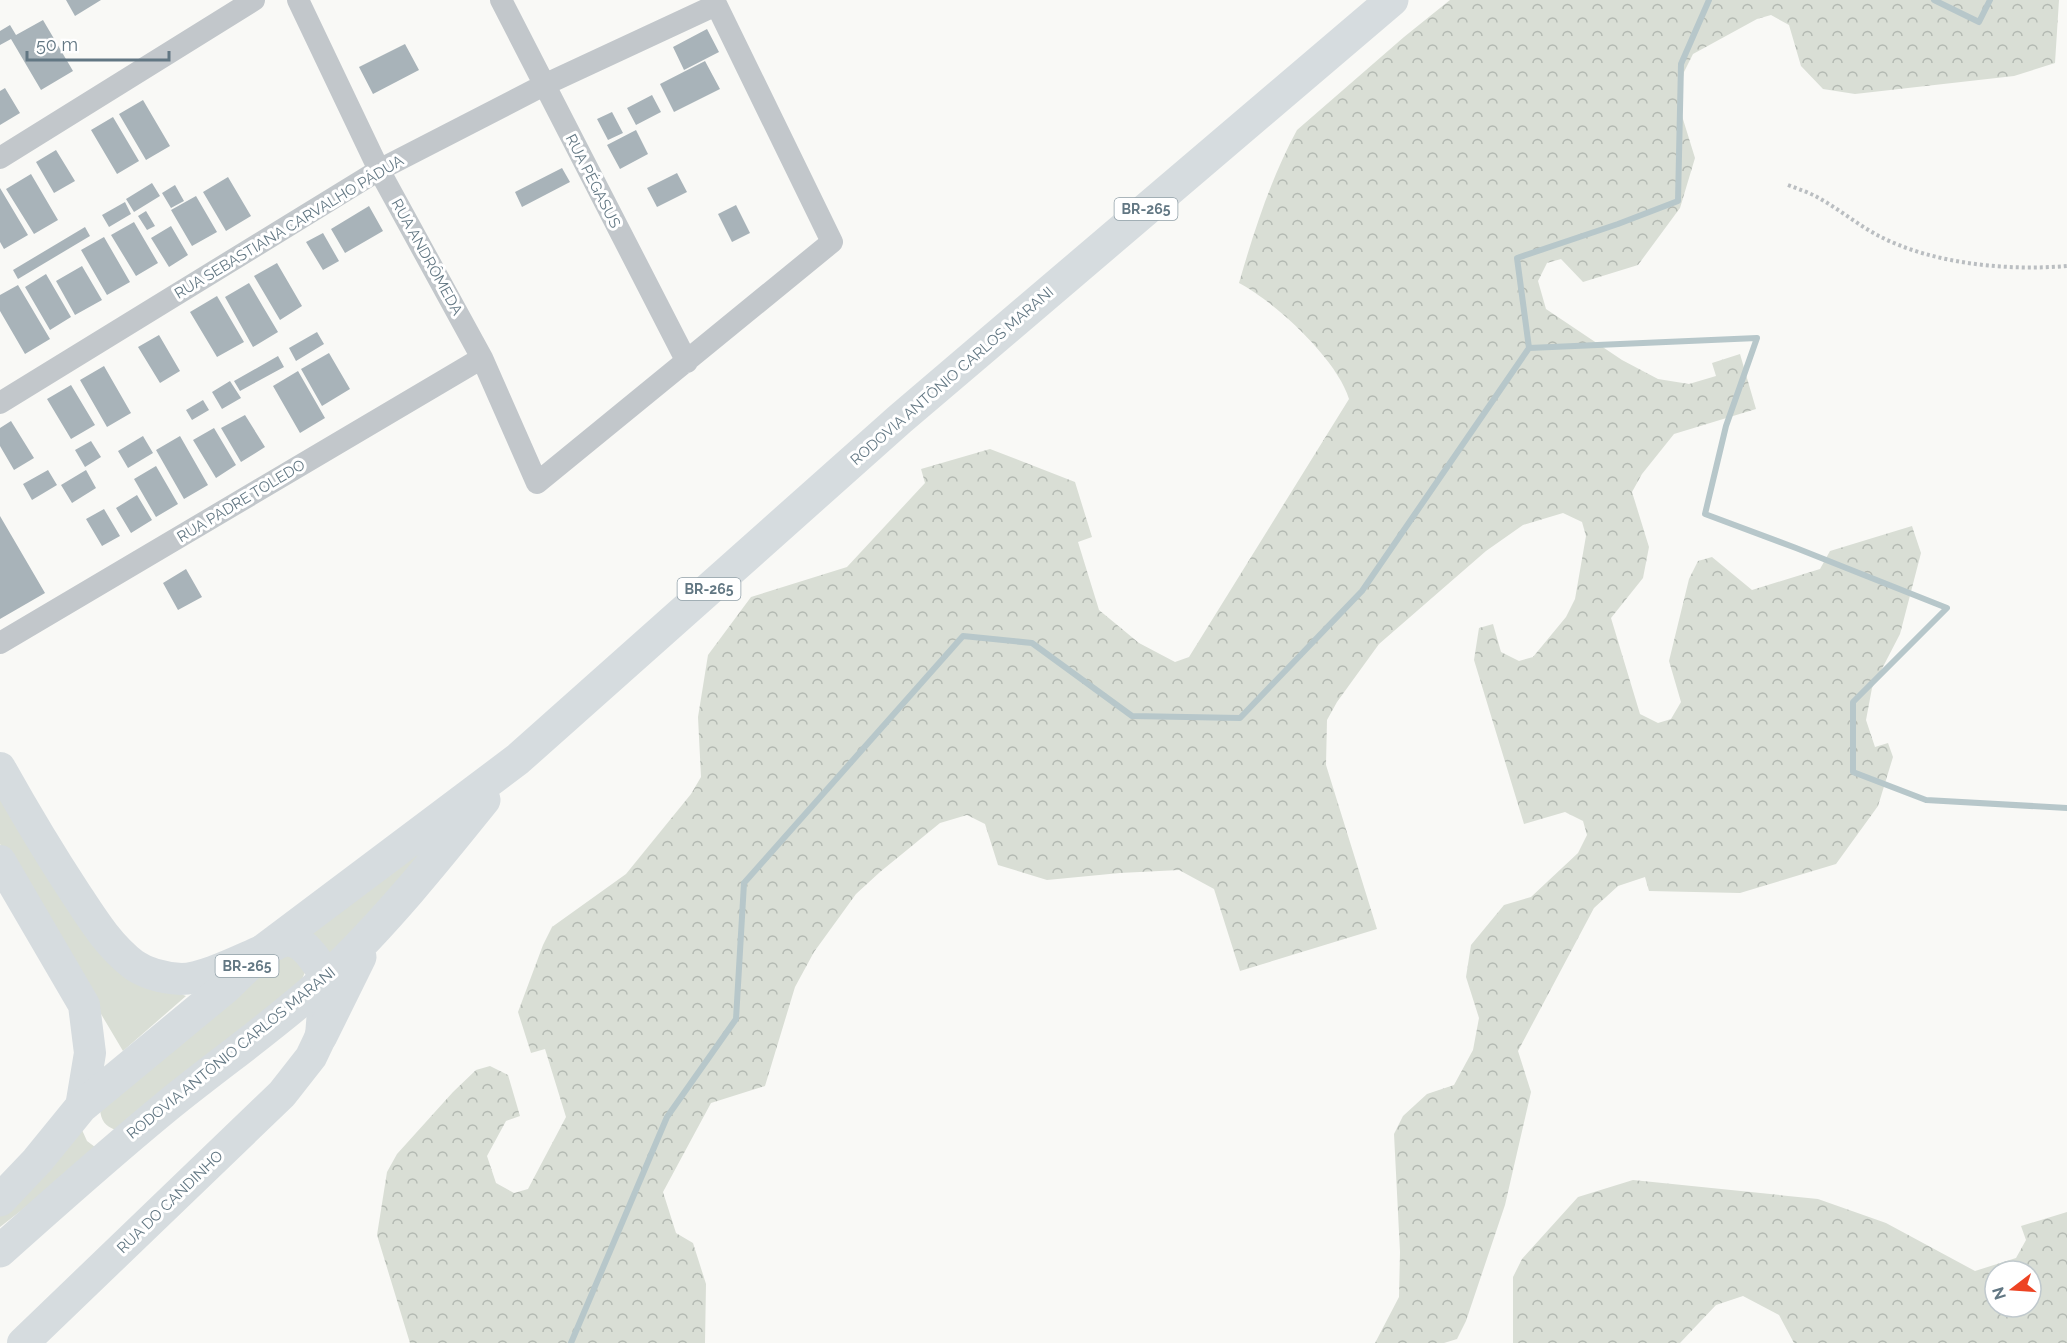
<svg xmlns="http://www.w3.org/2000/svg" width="2067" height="1343" font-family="Raleway,sans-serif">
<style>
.green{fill:#d9ded5}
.forest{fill:url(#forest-crowns);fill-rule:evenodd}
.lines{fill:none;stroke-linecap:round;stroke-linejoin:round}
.stream{stroke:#b7c7ca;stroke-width:6}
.building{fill:#a8b3b9}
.path{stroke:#babec1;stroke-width:4;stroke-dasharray:3 3;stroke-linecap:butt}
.street{stroke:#c2c7cb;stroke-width:22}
.secondary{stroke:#d6dcdf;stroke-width:32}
.primary{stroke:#d6dcdf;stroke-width:33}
.labels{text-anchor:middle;stroke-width:6;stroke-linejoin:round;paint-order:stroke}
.shield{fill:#fff;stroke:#91a0a8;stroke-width:1.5}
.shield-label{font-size:14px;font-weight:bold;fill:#627783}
.street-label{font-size:15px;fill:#627783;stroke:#fff}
</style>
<defs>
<pattern id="forest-crowns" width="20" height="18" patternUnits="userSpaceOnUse" patternTransform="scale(1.5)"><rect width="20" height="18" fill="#d9ded5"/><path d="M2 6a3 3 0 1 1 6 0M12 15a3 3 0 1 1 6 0" fill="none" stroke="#b3b9b2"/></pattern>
</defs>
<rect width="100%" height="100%" fill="#f9f9f6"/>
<path class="green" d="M0,779l165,209 21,8 -63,55 -123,-207z
M487,794l-160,175 -20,-39z
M291,952l14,20 -4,10 -185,148c-11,-4 -15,-9 -16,-21l182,-155z
M78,1121l9,20 12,9 -99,77v-30z"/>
<path class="forest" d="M1450,0h609l-4,63 -41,13 -159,18 -32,-5 -22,-23 -12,-41 -18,-10 -14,4 -64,35 -9,18 -6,31 17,55 -15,50 -42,57 -55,17 -22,-23 -14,4 -9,18 8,28 76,51 36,19 31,5 27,-8 -4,-13 28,-9 16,55 -82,25 -32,40 -10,18 17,55 -6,31 -32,40 29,96 18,9 13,-4 10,-17 -12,-41 20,-82 9,-18 14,-4 40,33 68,-21 10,-18 82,-25 9,27 -21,81 -28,54 -6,32 9,27 13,-4 5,14 -15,49 -42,58 -96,29 -91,-2 -4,-14 -27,9 -24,22 -76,143 13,41 -26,113 -39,116 -9,18 -13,4h-69l24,-46 1,-45 -6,-118 9,-18 24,-22 27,-9 19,-35 6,-32 -13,-41 5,-32 33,-40 27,-8 47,-44 9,-18 -4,-14 -18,-9 -41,12 -50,-164 5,-32 14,-4 8,28 18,9 14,-4 33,-40 9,-18 11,-63 -4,-14 -19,-9 -40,12 -37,26 -107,93 -42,58 -10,18 -1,45 51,164 -137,42 -26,-82 -35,-19 -59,3 -73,7 -49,-15 -13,-41 -18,-9 -27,8 -60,49 -24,22 -42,58 -19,35 -30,99 -54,17 -48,89 13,41 17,10 13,41 -1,59h-295l-33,-108 10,-63 10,-18 56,-62 23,-22 14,-4 18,9 12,41 -14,5 -19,35 9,27 18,10 14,-4 38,-72 -21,-68 -14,4 -13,-41 25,-67 9,-18 74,-53 65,-80 10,-17 -3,-60 10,-62 43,-58 96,-30 78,-84 -4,-14 69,-20 85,33 17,55 -14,5 21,68 40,33 36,19 14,-5 160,-258c-12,-40 -74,-97 -110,-116 15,-52 32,-105 58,-153l107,-93z
M1633,1180l185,19 68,24 89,48 41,-13 10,-18 -5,-14 46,-14v131h-273l-15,-28 -36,-19 -27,9 -36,38h-167v-66l9,-18 56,-62zM1995,1271h36v36h-36z"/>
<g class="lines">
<path class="stream" d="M1934,0l45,22 11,-22
M1529,348l-12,-90 101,-34 60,-23 3,-137 28,-64
M571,1343l96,-226 69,-98 8,-136 219,-247 69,7 100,73 108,2 122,-127 167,-243 228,-10 -31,88 -21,88 91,34 151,60 -94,94v70l73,28 141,8"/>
</g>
<path class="building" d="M66,0h35l-26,16z
M43,20l30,51 -32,19 -30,-51 -11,6v-14l10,-6 6,10z
M707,29l12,23 -35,18 -11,-23z
M405,44l14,26 -46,24 -14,-27z
M705,61l15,28 -46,23 -14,-28z
M5,88l15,25 -20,12v-34z
M652,95l9,17 -25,13 -9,-17z
M143,100l27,46 -24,14 -27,-46z
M612,112l11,21 -15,7 -11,-21z
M113,117l26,44 -22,13 -26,-44z
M636,130l12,24 -28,15 -13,-24z
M56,150l19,31 -21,12 -18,-31z
M562,168l8,14 -48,25 -7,-15z
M677,173l10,19 -30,15 -10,-19z
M31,174l27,46 -24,14 -28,-45z
M228,177l23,39 -25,15 -23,-39z
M152,183l8,13 -26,16 -8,-13z
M175,185l9,16 -13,7 -9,-15z
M0,188l28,47 -24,14 -4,-7z
M196,196l21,36 -25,14 -21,-36z
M125,202l6,12 -22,13 -7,-12z
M736,205l14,28 -18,9 -14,-28z
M369,206l14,25 -38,22 -14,-24z
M146,211l9,15 -8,4 -9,-14z
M134,222l24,41 -22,13 -25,-41z
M171,226l17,29 -19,12 -18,-29z
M85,227l5,9 -72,43 -5,-9z
M323,233l16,28 -16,9 -17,-28z
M104,237l26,45 -23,13 -26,-45z
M277,263l25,43 -22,14 -26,-44z
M82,266l20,34 -27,15 -19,-34z
M46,274l25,43 -21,13 -25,-43z
M249,283l29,49 -25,15 -28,-50z
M18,285l32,54 -25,15 -25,-43v-16z
M217,296l27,46 -27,15 -27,-45z
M317,332l7,12 -28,17 -7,-13z
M159,335l21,36 -20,12 -22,-36z
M329,353l21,36 -28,17 -21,-37z
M278,356l6,11 -44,24 -6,-10z
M104,366l27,47 -24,14 -27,-47z
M298,371l27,47 -25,15 -27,-47z
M230,381l11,17 -19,11 -10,-17z
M71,385l24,40 -24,14 -24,-40z
M203,400l6,10 -17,10 -6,-10z
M245,415l20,32 -24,15 -20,-34z
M11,421l23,37 -20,12 -14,-24v-18z
M214,428l22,37 -20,13 -23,-38z
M143,436l10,17 -25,15 -10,-17z
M180,436l28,49 -24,14 -28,-49z
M91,441l10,16 -16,10 -10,-17z
M156,466l22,38 -22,13 -22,-38z
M48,470l9,15 -25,15 -9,-16z
M86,470l10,18 -24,15 -11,-18z
M137,495l15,25 -21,13 -15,-25z
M104,509l16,27 -18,10 -16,-27z
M0,516l45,77 -45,26z
M186,569l16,28 -24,13 -15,-27z"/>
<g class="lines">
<path class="path" d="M1788,185c10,4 20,7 29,12 22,12 41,28 62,39 54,28 128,35 188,30"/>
<path class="street" d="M298,0l81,170 103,188 55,125 295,-241 -118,-242
M501,0l186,362
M0,158l254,-158
M0,403l379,-233 165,-85 172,-80
M0,643l482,-285"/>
<path class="secondary" d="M0,768c24,43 49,85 76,126 17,26 33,52 58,71 13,9 31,13 47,14 23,0 61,-20 83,-29
M0,861l84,144 6,48 -9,54
M23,1343l259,-249 29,-37 10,-21 2,-25"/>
<path class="primary" d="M264,950c6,-3 12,-7 18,-9 20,-6 36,22 45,37
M321,1036l39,-79
M0,1200l37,-39 44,-54 145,-120 38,-37 254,-191 382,-340 492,-419
M0,1251c57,-51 113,-101 172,-149 52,-42 107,-80 156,-125 57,-54 107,-116 156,-177"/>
</g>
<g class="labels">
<g class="shield">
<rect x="1114.5" y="198" width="63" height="22" rx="4.5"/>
<rect x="677.5" y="578" width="63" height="22" rx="4.5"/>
<rect x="215.5" y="955" width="63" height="22" rx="4.5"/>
</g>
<g class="shield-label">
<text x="1146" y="214">BR-265</text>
<text x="709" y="594">BR-265</text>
<text x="247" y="971">BR-265</text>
</g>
<g class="street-label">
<text transform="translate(593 181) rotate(63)" y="5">RUA PÉGASUS</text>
<text transform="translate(289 227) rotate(-31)" y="5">RUA SEBASTIANA CARVALHO PÁDUA</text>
<text transform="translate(427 257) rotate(61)" y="5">RUA ANDRÔMEDA</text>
<text transform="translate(952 376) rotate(-41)" y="5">RODOVIA ANTÔNIO CARLOS MARANI</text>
<text transform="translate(241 501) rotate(-31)" y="5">RUA PADRE TOLEDO</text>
<text transform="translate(231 1053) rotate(-39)" y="5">RODOVIA ANTÔNIO CARLOS MARANI</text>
<text transform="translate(170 1202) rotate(-44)" y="5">RUA DO CANDINHO</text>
</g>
</g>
<g transform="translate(2013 1289) rotate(253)"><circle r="28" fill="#ffffff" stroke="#c0c9cd" stroke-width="1.5"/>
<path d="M0-4.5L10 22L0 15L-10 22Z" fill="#ed4323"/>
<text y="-9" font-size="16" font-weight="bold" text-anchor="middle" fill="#627783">N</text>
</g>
<path d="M27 51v9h142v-9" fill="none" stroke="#627783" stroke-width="3"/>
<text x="36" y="51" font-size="18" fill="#627783" stroke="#ffffff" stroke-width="4.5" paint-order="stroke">50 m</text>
</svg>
